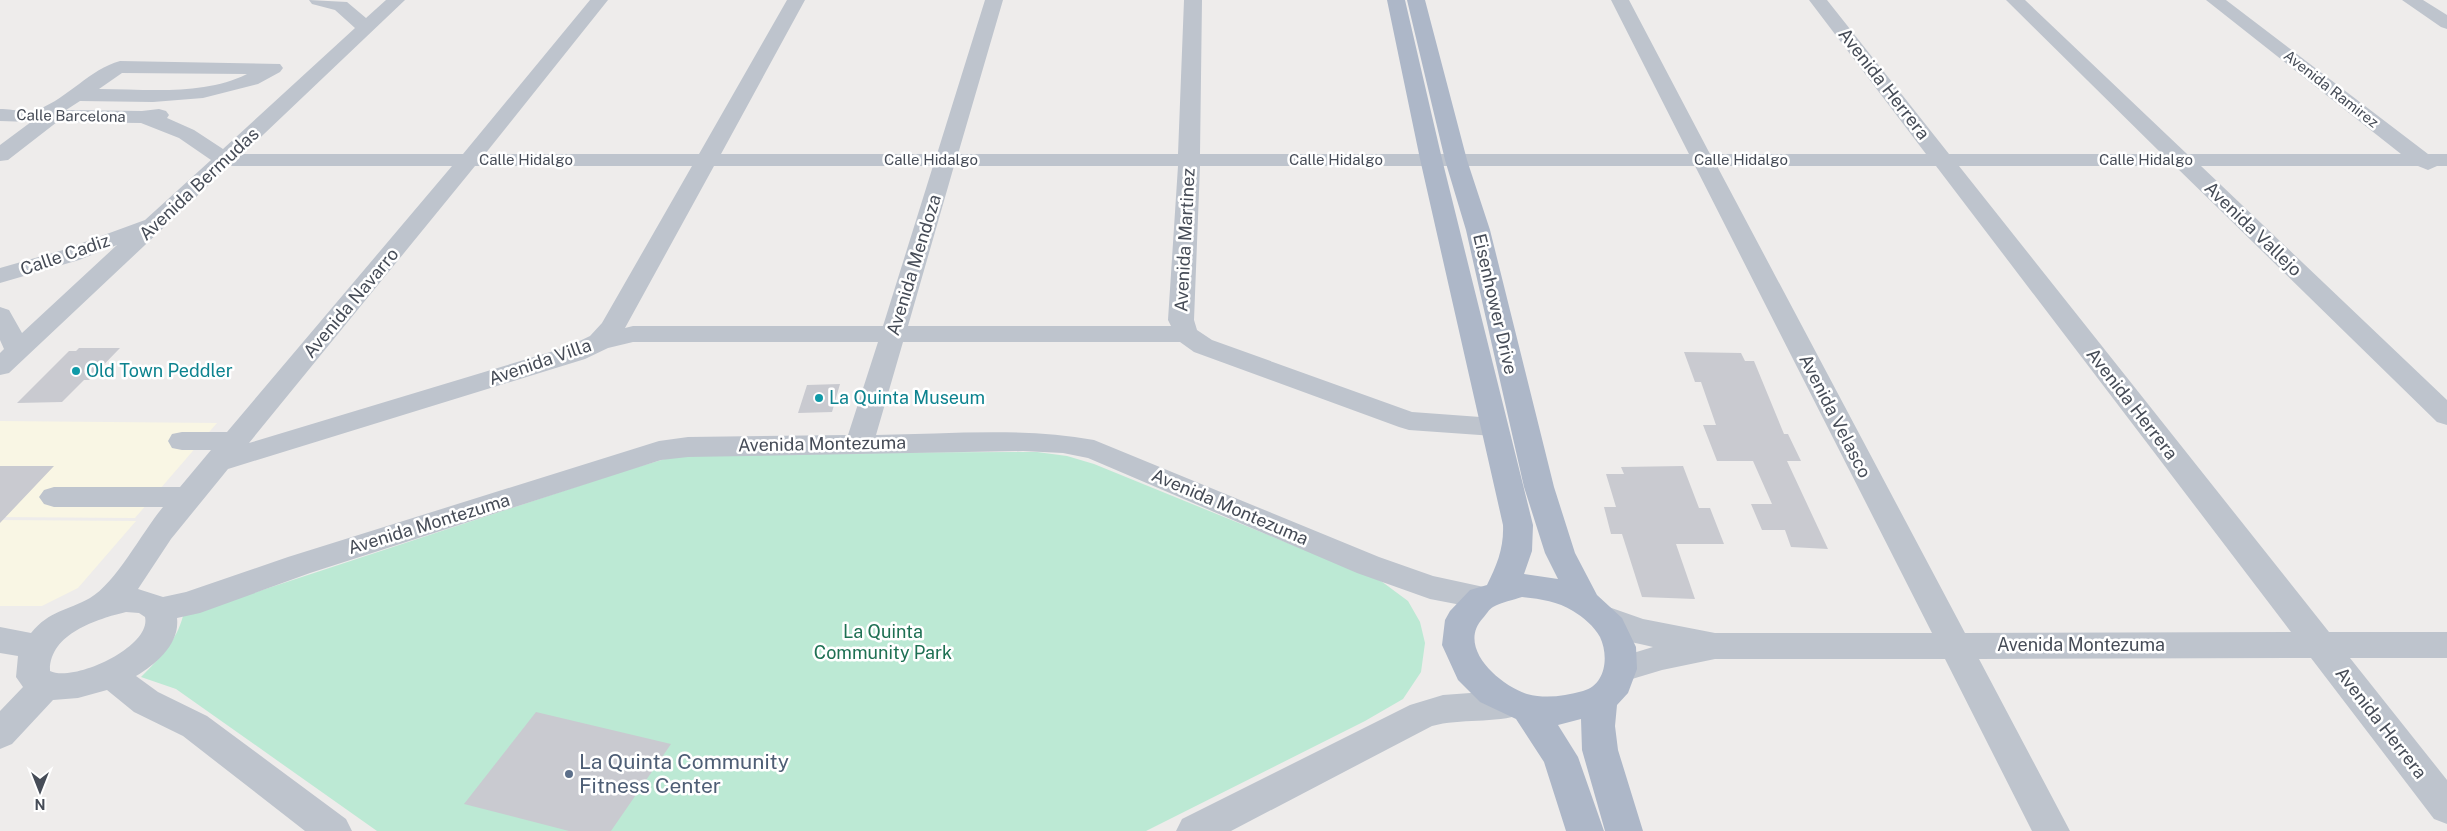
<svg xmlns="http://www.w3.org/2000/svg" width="2447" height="831" font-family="'Public Sans',sans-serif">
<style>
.commercial{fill:#f9f6e4}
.green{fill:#bce9d4}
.building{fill:#c9cad0}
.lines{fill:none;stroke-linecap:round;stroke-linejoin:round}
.minor{fill:#bec4cd;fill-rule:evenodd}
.major{fill:#adb7c8;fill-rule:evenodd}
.culture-dot{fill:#0f9aa8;stroke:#fff;stroke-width:2}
.service-dot{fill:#5c6f8a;stroke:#fff;stroke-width:2}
.labels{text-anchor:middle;stroke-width:5;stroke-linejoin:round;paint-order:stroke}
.far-street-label{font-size:15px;fill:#464c57;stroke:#fff}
.street-label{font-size:18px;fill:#464c57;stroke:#fff}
.culture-label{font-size:18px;fill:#0d838f;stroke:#fff;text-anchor:start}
.park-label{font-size:18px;fill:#1e7053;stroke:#fff}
.near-service-label{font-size:21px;fill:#4e5e75;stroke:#fff;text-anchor:start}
</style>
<rect width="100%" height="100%" fill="#eeeceb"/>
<path class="commercial" d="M0,421l217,2 -82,95 -135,-1z
M0,520l136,1 -58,67 -36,18h-42z"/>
<path class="green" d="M1037,452l30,4 27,8 287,117 27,20 12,21 5,21 -4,29 -18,27 -38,22 -219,110h-769l-201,-142 -35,-12c19,-19 35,-35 42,-61l441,-145 51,-15 53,-3z"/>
<path class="building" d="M79,348h41l-31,32h-5l-22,22 -45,1 52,-52h7z
M1684,352l57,1 4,8h9l30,73h4l13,27h-14l41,88 -37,-2 -6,-17h-23l-11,-26h21l-19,-43h-36l-14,-36h13l-15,-43h-6z
M840,384l-8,28 -34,1 9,-28z
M0,466h54l-54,57z
M1683,466l16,42h11l14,36h-48l19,55 -53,-2 -20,-63h-11l-7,-27h12l-10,-33h18l-3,-7z
M536,712l135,32 -60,87h-42l-105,-27z"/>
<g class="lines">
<path class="minor" d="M309,0l38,2 19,16 20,-18h19l-162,154h220l127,-154h18l-123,154h214l88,-154h18l-84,154h216l48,-154h18l-45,154h220l6,-154h18l-2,154h489l-78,-154h18l81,154h216l-117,-154h18l122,154h213l-156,-154h19l162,154h214l-195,-154h20l202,154h19v12h-10l-9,4 -10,-4h-217l246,234v25l-10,-3 -262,-256h-216l370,466h118v26h-97l97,122v44l-13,-5 -123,-161 -332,1 91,172h-38l-87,-172h-230l-53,11 -40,12 -12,-4 -5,-9 5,-9 43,-13c-21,-5 -55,-10 -66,-30l5,-9 11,-3 40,14 72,14h217l-237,-467h-495l-6,154 3,10 15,10 200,72 82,6 10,2 4,7 -4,7 -10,2 -85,-6 -10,-3 -205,-75 -14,-10h-277l-27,93c73,-1 147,-8 218,5l285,117 54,19 60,13 5,8 -5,8 -11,4 -52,-10 -73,-26 -269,-115 -25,-5 -40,-2 -335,6 -27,3 -351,113 -110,40 -23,5c3,26 -21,46 -41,58l22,16 49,24 139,103 6,12h-47l-122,-95 -49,-24 -27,-22 -29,8 -25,2 -41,44 -12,5v-38l23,-24 -7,-10 2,-21 -18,-3v-26l31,6c19,-23 36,-22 59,-35 26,-15 52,-66 73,-91h-109l-10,-3 -5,-7 5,-7 10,-3h126l31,-37h-29l-10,-2 -4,-7 4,-7 10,-2h45l225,-266h-223l-220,207 -9,2v-22l4,-4 -4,-9v-33l9,3 13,23 95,-88 -38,15 -79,23v-15l63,-18 82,-30 66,-60 -32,-22 -38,-15 -84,-1 -49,38 -8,1v-16l31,-23 -31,-1v-12c11,0 29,4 39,0 29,-11 51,-40 81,-48l160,3 3,4 -3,4 -22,12 -55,14 -50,4 -73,-1 -14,9 76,1 17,-2 7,2 3,4 -2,3 27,12 29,19 132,-121 -20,-18 -23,-6zM122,73l125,1c-44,22 -100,15 -148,15zM475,166h217l-90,157 -12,13 -23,11 -318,96zM714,166h219l-50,160h-250l-8,2zM954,166h224l-10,154 3,6h-263zM1717,166h219l355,466 -326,1zM633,342h245l-30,93 -160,2 -29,4 -371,116 -102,35 -23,5 -25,-8 33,-50 57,-70 357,-110 23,-11zM126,612l13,1 6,4c7,30 -72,66 -95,54 -1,-37 47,-52 76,-59z
M2402,0h21l24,15v14l-6,-2z
M1511,690l12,4 5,10 -5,10c-29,10 -62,4 -91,12l-201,105h-55l6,-12 228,-114 33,-10z"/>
<path class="major" d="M1387,0h18l37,159 91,366 -1,26 -8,23 34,5 -13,-26 -21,-66 -58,-257 -21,-70 -38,-160h18l42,160 23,70 64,257 21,66 22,42 25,23 14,29 1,22 -9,24 -11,12 -2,21 3,24 25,81h-38l-23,-81 -1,-31 -23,6 20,32 26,74h-38l-22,-69 -28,-43 -36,-17 -22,-22 -16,-35 3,-25 5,-9 20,-21 17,-5c10,-20 17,-37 16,-60l-83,-366zM1522,597c18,2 35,4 51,14 10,6 21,15 27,26 9,19 6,48 -17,54 -19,5 -37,8 -56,3 -28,-9 -71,-47 -44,-76 3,-3 6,-9 10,-11 9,-5 20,-7 29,-10z"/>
</g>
<g class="culture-dot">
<circle cx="76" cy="371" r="5"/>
<circle cx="819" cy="398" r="5"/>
</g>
<circle class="service-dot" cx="569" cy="774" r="5"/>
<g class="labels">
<g class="far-street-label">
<text transform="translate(2331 89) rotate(38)" y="5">Avenida Ramirez</text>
<text transform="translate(71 116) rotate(1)" y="5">Calle Barcelona</text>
<text x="526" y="165">Calle Hidalgo</text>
<text x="931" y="165">Calle Hidalgo</text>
<text x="1336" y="165">Calle Hidalgo</text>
<text x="1741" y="165">Calle Hidalgo</text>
<text x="2146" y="165">Calle Hidalgo</text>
</g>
<g class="street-label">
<text transform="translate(1884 84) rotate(52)" y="6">Avenida Herrera</text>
<text transform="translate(199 184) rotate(-43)" y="6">Avenida Bermudas</text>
<text transform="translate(2253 229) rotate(44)" y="6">Avenida Vallejo</text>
<text transform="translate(1185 240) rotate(-87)" y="6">Avenida Martinez</text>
<text transform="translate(65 255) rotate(-19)" y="6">Calle Cadiz</text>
<text transform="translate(914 265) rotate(-73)" y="6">Avenida Mendoza</text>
<text transform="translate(351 303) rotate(-50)" y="6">Avenida Navarro</text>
<text transform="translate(1495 304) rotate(77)" y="6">Eisenhower Drive</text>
<text transform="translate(540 362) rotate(-19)" y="6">Avenida Villa</text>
<text transform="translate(2132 404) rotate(52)" y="6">Avenida Herrera</text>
<text transform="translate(1835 416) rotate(63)" y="6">Avenida Velasco</text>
<text transform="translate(822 444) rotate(-1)" y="6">Avenida Montezuma</text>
<text transform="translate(1230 507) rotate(23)" y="6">Avenida Montezuma</text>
<text transform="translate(429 524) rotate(-17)" y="6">Avenida Montezuma</text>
<text x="2081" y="651">Avenida Montezuma</text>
<text transform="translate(2381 723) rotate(52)" y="6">Avenida Herrera</text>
</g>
<g class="culture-label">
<text x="86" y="377">Old Town Peddler</text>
<text x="829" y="404">La Quinta Museum</text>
</g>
<g class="park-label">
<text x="883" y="638">La Quinta<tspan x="883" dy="21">Community Park</tspan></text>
</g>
<g class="near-service-label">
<text x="579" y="769">La Quinta Community<tspan x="579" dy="24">Fitness Center</tspan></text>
</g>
</g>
<g transform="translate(40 791) rotate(180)" stroke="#ffffff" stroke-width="4" paint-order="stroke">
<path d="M0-4L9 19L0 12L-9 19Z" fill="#464c57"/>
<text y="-8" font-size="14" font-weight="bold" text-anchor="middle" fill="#464c57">N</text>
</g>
</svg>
